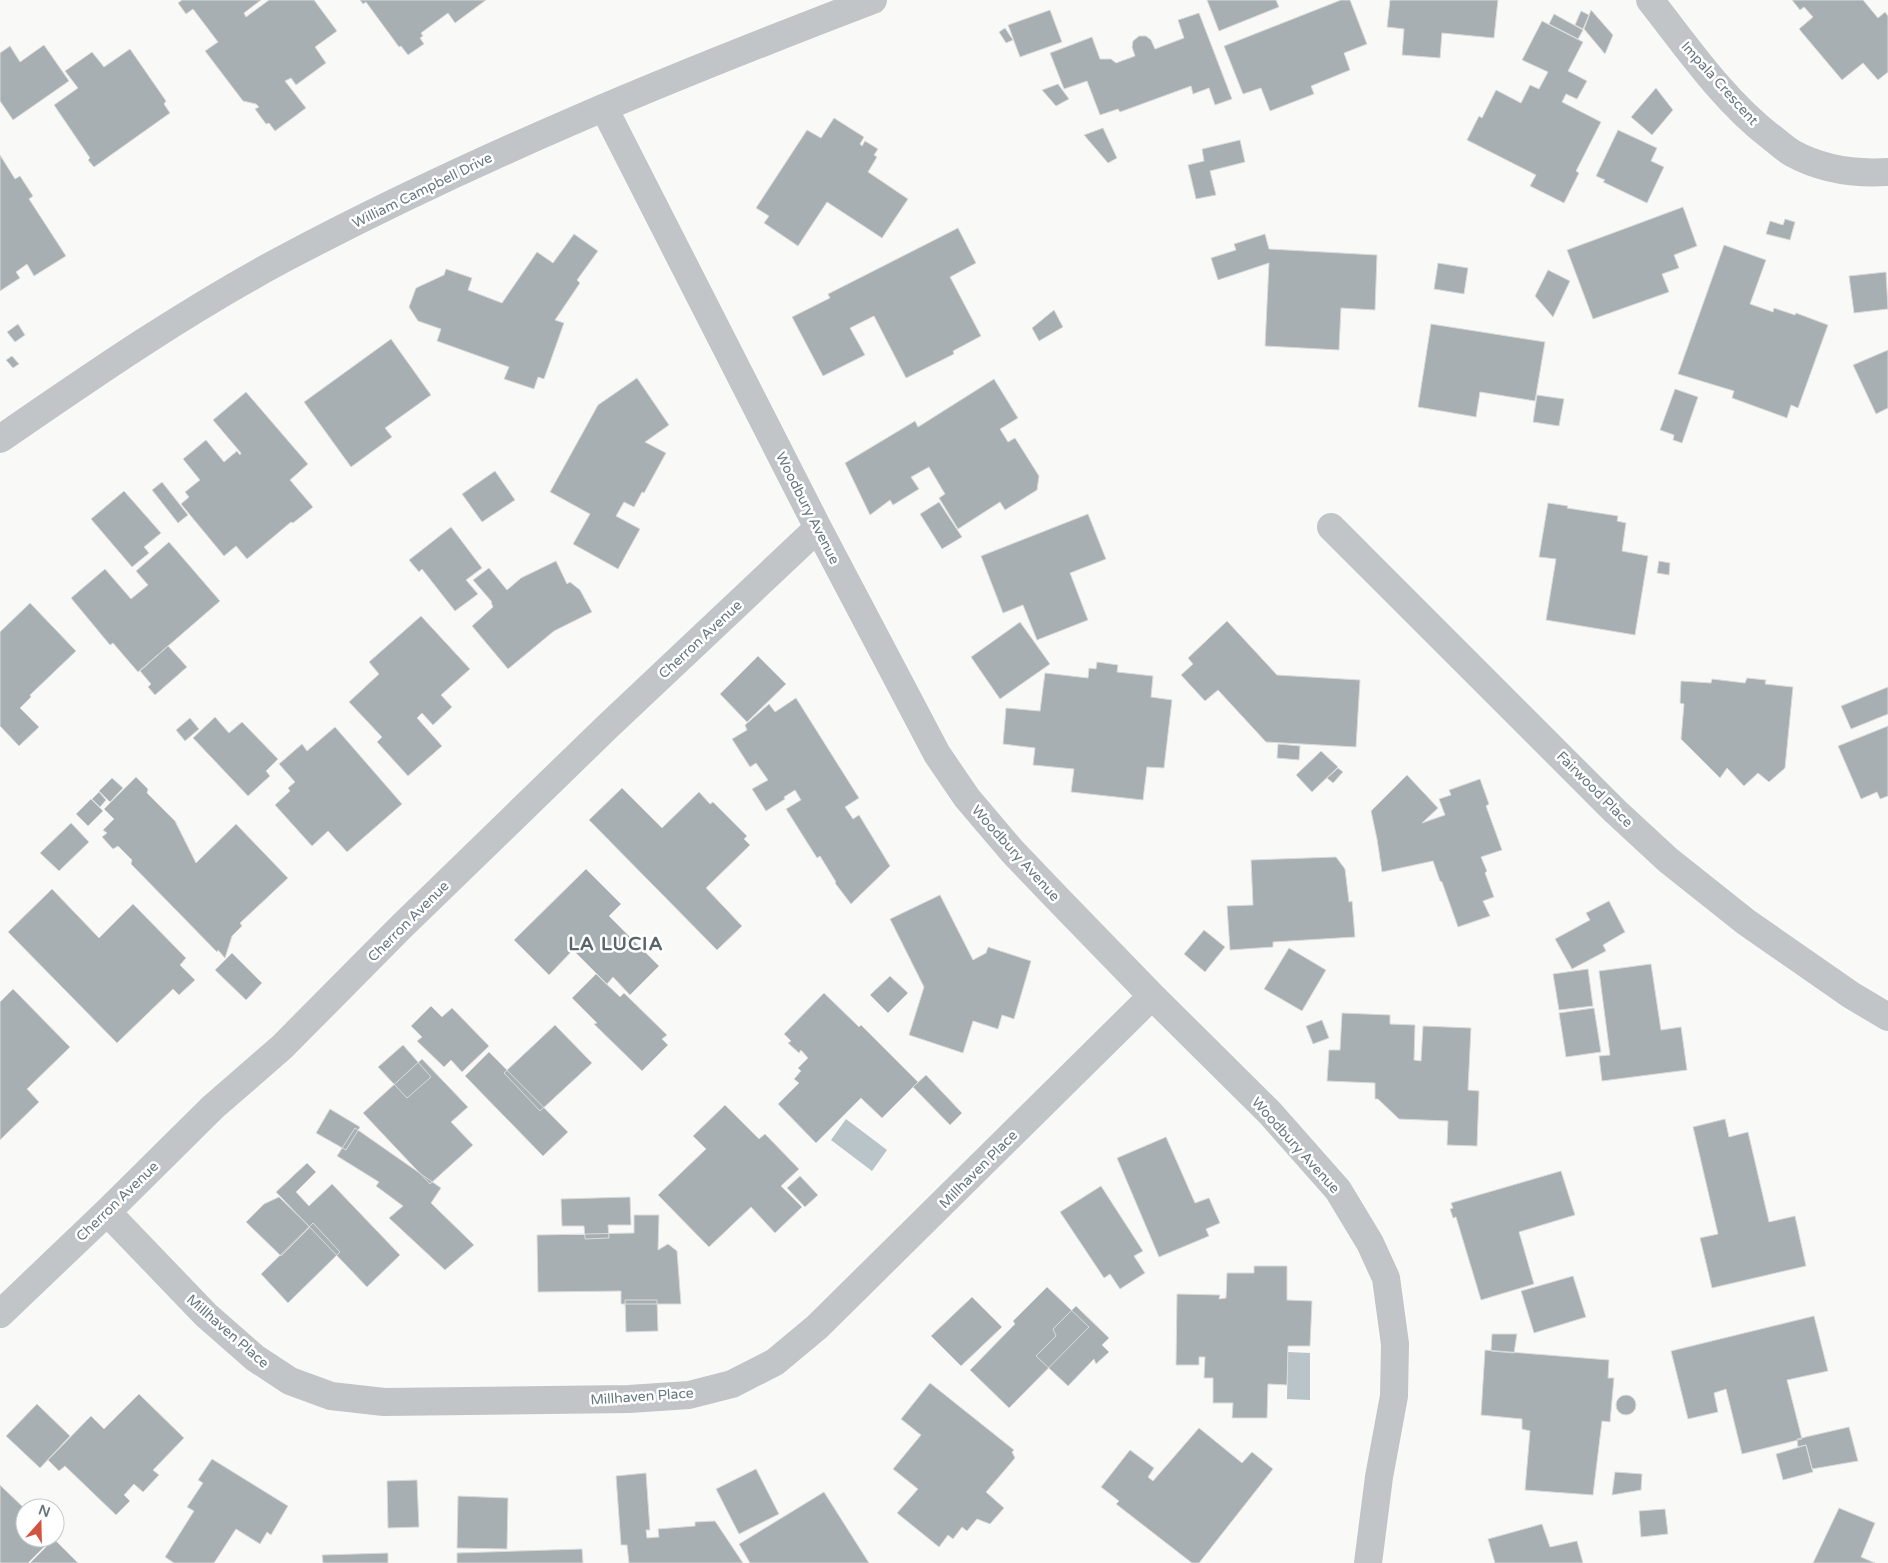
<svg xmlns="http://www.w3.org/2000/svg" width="1888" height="1563" font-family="'Varela Round',sans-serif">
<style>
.water{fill:#b8c4c7}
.building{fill:#a7afb3;stroke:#dbdbd9}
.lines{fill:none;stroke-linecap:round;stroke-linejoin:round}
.minor{stroke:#c1c5c8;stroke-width:28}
.tertiary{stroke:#c1c5c8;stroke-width:28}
.labels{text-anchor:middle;stroke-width:5;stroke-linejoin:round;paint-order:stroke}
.street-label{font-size:14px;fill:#67777f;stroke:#fff}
.district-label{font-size:19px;font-weight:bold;letter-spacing:1px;fill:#59646b;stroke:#fff}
</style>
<rect width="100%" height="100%" fill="#f9f9f7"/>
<path class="water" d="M846,1119l41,31 -15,21 -41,-31z
M1288,1352l22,1v47l-23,-1z"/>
<path class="building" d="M182,0h79l-17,13 2,4 23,-17h45l23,31 -22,16 11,16 -30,22 -5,-7 -6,3 21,27 -31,23 -6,-8 -3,1 -11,-15 4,-2 -3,-3 -13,-3 -38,-50 13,-9 -25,-33 -7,5 -8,-11z
M360,0h126l-31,23 -7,-10 -27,20 2,3 -3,2 4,6 -16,11 -7,-9 -2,1 -33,-45 -3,2z
M1207,0h69l3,7 -60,24z
M1341,0h9l17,44 -23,9 6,17 -39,16 3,8 -44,17 -9,-23 -18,6 -19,-48z
M1390,0h108l-4,38 -52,-5 -2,25 -38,-3 2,-26 -17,-2z
M1792,0h71l15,18 7,-6 3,4v56l-10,8 -15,-17 -21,17 -43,-51 14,-12 -9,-10 -4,3z
M1050,10l12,32 -42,15 -12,-32z
M1591,10l22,25 -8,19 -21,-25z
M1581,11l8,4 -6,14 -8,-4z
M1199,13l33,86 -17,6 -6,-17 -16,6 -2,-8 -71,26 -2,-3 -18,6 -13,-34 -23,8 -14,-36 42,-16 8,22h11l5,4 19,-7 -3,-9 1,-6 6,-5h7l5,4 4,9 29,-11 -6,-18z
M1554,14l29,16 -5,9 -29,-15z
M1542,21l41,21 -15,29 19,10 -10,18 -11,-5 -4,8 39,20 -25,49 3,2 -15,30 -34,-17 6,-11 -69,-35 12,-24 3,2 14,-28 25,13 9,-18 9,4 9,-17 -26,-12z
M1005,28l8,12 -7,3 -7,-11z
M44,45l25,36 -56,39 -13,-19v-48l10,-7 10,16z
M130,49l36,52 -2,3 6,9 -76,54 -6,-7 2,-2 -36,-53 24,-17 -13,-17 27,-19 12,15z
M1058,84l11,15 -13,7 -14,-16z
M1656,88l17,22 -21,25 -21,-18z
M834,118l30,19 -4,7 2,2 3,-5 13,8 -4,6 3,2 -9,15 40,27 -26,39 -55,-36 -29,44 -34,-23 5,-7 -13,-8 51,-78 14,8z
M1103,128l14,30 -9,5 -24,-28z
M1618,130l39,18 -6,13 13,6 -17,36 -44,-21 2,-2 -9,-4z
M1240,140l5,22 -35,9 6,24 -20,4 -8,-34 16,-4 -2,-12z
M0,155l15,24 5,-3 13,20 -4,3 37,57 -32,20 -7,-12 -11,8 4,6 -20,13z
M1683,207l14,39 -23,9 5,13 -17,6 7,18 -76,27 -26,-69z
M1785,219l10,3 -5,18 -24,-6 4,-13 13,4z
M958,228l18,35 -26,14 31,59 -28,15 1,3 -48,24 -32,-62 -24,12 15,27 -42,21 -31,-59 38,-19 -2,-4z
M574,234l24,17 -21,29 3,3 -25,37 9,3 -20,56 -6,-2 -4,12 -30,-10 5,-12 -72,-26 4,-12 -23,-8 -9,-14 7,-19 28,-13 2,-6 26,9 -4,12 34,13 35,-51 16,11z
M1265,234l4,15 108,6 -2,55 -34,-2 -2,42 -74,-4 4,-83 -51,17 -7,-22 25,-8 -2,-6z
M1724,245l42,15 -16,44 23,8 1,-4 21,7 1,-2 32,12 -30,83 -7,-3 -4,13 -55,-20 2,-7 -56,-17z
M1438,263l30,5 -4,26 -30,-5z
M1548,270l22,11 -17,36 -18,-21z
M1886,272l2,37 -34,4 -5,-37z
M1054,310l9,17 -24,14 -7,-13z
M18,324l7,11 -10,7 -8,-10z
M1431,324l114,18 -10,59 -55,-9 -4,25 -58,-10z
M391,339l40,56 -46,33 7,9 -41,30 -47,-65z
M1888,350v58l-12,6 -23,-49z
M12,356l7,8 -6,4 -7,-8z
M637,378l32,47 -24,17 21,11 -22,40 -2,-1 -8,15 -10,-5 -8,14 24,13 -22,40 -45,-25 17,-30 -40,-22 48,-87z
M994,379l24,39 -18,11 8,13 7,-4 24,38 -2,14 -32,20 -5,-8 -42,27 -19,-31 6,-4 -16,-27 -18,10 8,12 -26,16 -3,-5 -20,15 -25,-52 70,-42 3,6z
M1675,389l23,8 -16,46 -9,-3 1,-5 -14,-5z
M246,392l62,72 -18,16 23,27 -20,16 -2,-1 -44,37 -11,-13 -12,10 -43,-52 8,-7 -4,-5 15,-12 -17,-21 23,-19 18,22 13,-11 3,4 1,-2 -28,-33z
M1537,395l27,4 -5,27 -26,-4z
M495,471l20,29 -33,22 -20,-28z
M162,482l26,33 -10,8 -26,-33z
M124,491l37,42 -17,14 5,6 -17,14 -41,-48z
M939,502l23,35 -20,12 -22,-35z
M1548,503l20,3 -1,2 51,8 -1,5 9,2 -4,28 26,5 -13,79 -89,-15 10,-61 -17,-2z
M1088,514l18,45 -36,14 18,47 -51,20 -14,-35 -20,8 -22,-57z
M451,527l31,41 -16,12 12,14 -23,17 -33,-42 -3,3 -10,-12z
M169,542l51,59 -82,71 -25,-29 -3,2 -39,-47 34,-29 26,30 17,-14 -12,-14z
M556,561l11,23 3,-2 10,8 12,22 -38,19 -46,38 -36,-43 21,-19 -2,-5h1l-19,-22 16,-12 18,22 14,-12z
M1659,561l11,2 -1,12 -12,-2z
M30,603l46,48 -46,44 1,2 -11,11 19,19 -20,19 -19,-20v-94z
M421,616l49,53 -29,26 11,12 -19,18 -11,-12 -5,5 25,28 -34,30 -31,-34 5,-5 -33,-35 30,-28 -10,-12z
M1227,621l50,54 83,5 -4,67 -90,-5 -48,-52 -13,11 -24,-26 12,-11 -5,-6z
M1020,622l30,42 -50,35 -29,-42z
M168,646l19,21 -32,28 -7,-8 3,-3 -11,-13z
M758,656l28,28 -39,38 -27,-28z
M1097,662l21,3 -1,7 36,4 -2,21 21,3 -8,68 -17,-1 -4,33 -72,-8 3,-23 -41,-4 2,-17 -32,-4 3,-36 34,3 5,-38 43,5 1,-10 7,1z
M1747,678l19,2 -1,4 28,3 -8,81 -16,14 -11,-9 -14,13 -17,-18 -7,10 -39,-39 3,-35 -4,-1 1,-22 30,2 1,-4 33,4z
M1888,687v27l-37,15 -10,-23z
M796,698l63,100 -14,9 8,12 6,-4 31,51 -39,38 -16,-21 1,-1 -16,-26 -3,2 -31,-49 15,-9 -6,-10 -11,7 1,2 -19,12 -14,-22 16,-9 -12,-17 -6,4 -18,-28 15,-9 -2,-5 24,-21 6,8z
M215,717l14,16 13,-11 36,37 -12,12 4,5 -22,20 -55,-58z
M190,718l9,11 -14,12 -9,-11z
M1888,726v70l-8,3 -3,-7 -16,7 -23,-53z
M335,727l67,77 -55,48 -19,-21 -16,15 -37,-41 15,-14 -2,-3 7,-6 -16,-18 23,-20 5,7z
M1278,744l22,2 -1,14 -22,-2z
M1321,751l17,16 -26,25 -16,-17z
M1338,768l5,4 -10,11 -6,-5z
M1407,775l31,33 -16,15 23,-8 -6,-16 12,-4 -2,-5 31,-11 9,25 -3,2 16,44 -21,7 6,14 -2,2 9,24 -11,4 7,15 -32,11 -16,-45 -2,-1 -7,-20 -51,11 -5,-33 -6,-28z
M136,777l12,12 -1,4 28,28 21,42 40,-39 52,54 -48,45 2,3 -10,10 -7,22 -7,-8 -1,2 -86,-88 1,-4 -14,-14 -5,3 -11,-12 5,-4 -4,-3 11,-11 -10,-10z
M112,778l11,10 -13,14 -11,-11z
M622,788l40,40 37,-36 11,12 3,-2 34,34 -3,3 6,6 -44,43 36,38 -25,24 -128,-130z
M99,792l7,8 -6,7 -8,-8z
M91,799l12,12 -15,15 -12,-12z
M71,823l18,19 -30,29 -19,-18z
M1336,857l9,12 4,33 3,-1 3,36 -82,5v5l-43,3 -3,-44 26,-1 -2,-45z
M586,869l35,35 -12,12 50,50 -29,29 -17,-18 -6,7 -34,-34 -24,25 -35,-35z
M52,889l47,49 34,-34 53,54 -6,7 15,15 -16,15 -6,-6 -56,54 -109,-111z
M940,895l33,65 13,-7 2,-6 43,14 -17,58 -12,-4 -4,14 -25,-8 -10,32 -54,-18 15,-48 -34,-68z
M1609,901l16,31 -22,13 3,6 -34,18 -17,-30 35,-19 -4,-7z
M1204,930l21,17 -20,25 -21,-18z
M1289,948l37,22 -24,41 -38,-22z
M232,953l30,30 -16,17 -31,-30z
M1651,964l10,66 20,-3 6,43 -85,11 -3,-25 11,-1 -11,-84z
M1588,969l5,37 -34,4 -6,-36z
M596,974l24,23 4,-4 43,42 -5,4 6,6 -26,26 -48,-47 3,-1 -25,-25z
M890,976l18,17 -20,20 -18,-18z
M13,989l57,58 -43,42 12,13 -39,38v-138z
M824,993l35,34 2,-2 57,57 -36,36 -21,-20 -45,45 -38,-39 21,-21 -5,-4 7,-8 -3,-3 10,-10 -7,-8 -2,3 -11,-10 3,-2 -7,-7z
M431,1006l11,11 10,-9 37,38 -27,26 -11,-12 -7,7 -27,-26 5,-4 -11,-11z
M1594,1008l7,44 -35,5 -7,-44z
M1342,1013l48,2v9l25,1 -1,35 7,1 2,-35 48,2 -3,62 11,1 -2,55 -30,-1 1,-24 -49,-2 -21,-20h-3v-16l-48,-2 2,-31h11z
M1322,1020l7,18 -16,6 -7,-18z
M555,1025l37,38 -52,48 -36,-38z
M403,1045l28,32 -24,21 -29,-31z
M489,1052l79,80 -25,24 -78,-80z
M422,1059l46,48 -17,15 22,23 -43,39 -67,-71z
M926,1075l36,38 -12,12 -37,-38z
M725,1105l34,34 6,-5 34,35 -18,17 21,21 -27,26 -24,-26 -42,40 -51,-52 48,-46 -13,-13z
M330,1109l30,18 -14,23 -30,-17z
M1725,1119l4,18 19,-5 21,90 26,-6 11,50 -94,22 -12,-50 18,-4 -25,-107z
M355,1128l86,60 -10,15 43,42 -29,25 -56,-52 14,-12 -27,-20 3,-4 -42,-26z
M1166,1137l29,66 14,-5 11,25 -14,6 3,7 -50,21 -42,-99z
M307,1163l9,9 -20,20 13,14 23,-22 68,71 -33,32 -91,-95z
M1561,1171l14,44 -56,17 15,52 -53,16 -25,-83 -3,1 -3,-9 3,-1 -2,-5z
M800,1176l18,19 -13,12 -18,-19z
M1101,1186l42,65 -9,5 11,17 -25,16 -10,-15 -6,4 -44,-66z
M279,1197l31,30 -29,29 -35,-34 18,-18z
M630,1197l1,28h-23l1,13 -24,1 -1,-13h-22l-1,-27z
M634,1215h25l-1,35 10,-6 9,7 4,53h-60v-13l-83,1 -1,-57 97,-2z
M313,1223l27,29 -52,51 -27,-29z
M1254,1266h33v34l25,1 -2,45h-22l-1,39 -19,-1 -1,34h-35l1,-15h-20v-25h-9l1,-21h-6v8h-23l1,-71 43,1 -1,4 7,-1 1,-25h27z
M1573,1276l13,41 -52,16 -13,-42z
M1047,1287l42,40 -80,81 -39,-38 45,-46 -2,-3z
M972,1297l30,30 -41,39 -30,-30z
M625,1300h32l1,31 -32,1z
M1076,1306l33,32 -7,7 7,7 -13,12 -2,-5 -26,27 -32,-30 20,-20 -3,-7z
M1814,1316l14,55 -41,9 15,59 -60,15 -16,-65 -12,4 4,19 -30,7 -17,-68z
M1492,1334h25l-3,19 -23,-2z
M1485,1350l124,10 -1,18h6l-4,44 -8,-1 -9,74 -68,-5 5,-59 -8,-2v-10l-41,-4z
M930,1383l84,67 -2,2 3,6 -29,34 18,16 -14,16 -13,-5 -10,12 -5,-4 -9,12 -5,-4 -9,12 -42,-34 21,-24 -25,-20 28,-34 -20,-16z
M139,1394l45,44 -31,32 6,5 -16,17 -9,-8 -10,11 6,6 -14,14 -51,-49 -6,5 -11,-11 43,-44 13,13z
M1616 1405a10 10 0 1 1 20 0a10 10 0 1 1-20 0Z
M37,1404l33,32 -30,32 -34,-32z
M1849,1427l9,34 -46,8 -6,-24 -8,2 -1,-8z
M1199,1428l43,35 10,-11 21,17 -74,94h-7l-76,-59 3,-3 -18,-14 29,-37 24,18 -6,9 5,4z
M1806,1445l7,27 -30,8 -7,-26z
M212,1459l76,47 -17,29 -4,-3 -7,12 -24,-15 -22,34h-40l-9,-6 29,-46 -7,-4 16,-24 -5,-3z
M756,1469l23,45 -40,20 -23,-45z
M1615,1472l27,2 -1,16 -29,5z
M646,1473l4,57h-4l1,8 12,-1 -1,-8 37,-3v-4l20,-1 28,42h-114l-2,-18h-6l-5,-69z
M417,1480l2,47 -31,1 -1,-47z
M0,1485l25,24v29h28l-25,25h-28z
M824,1492l45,71h-119l-11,-19z
M458,1496l50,2 -1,51 -50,-1z
M1839,1508l36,15 -14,34 14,6h-62z
M1665,1509l3,25 -27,3 -2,-26z
M1542,1524l8,23 27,-6 6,22h-88l-7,-24z
M54,1539l24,24h-48z
M582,1549l1,14h-126v-10z
M388,1553v10h-65l-1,-8z"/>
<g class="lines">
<path class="minor" d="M1650,0c37,47 73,100 121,137 7,5 14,12 21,16 29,16 64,21 96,19
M604,108l214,420 119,226 30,44 45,53 44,46 96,99 118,117 68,77 32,53 16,35 9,66 -1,52 -15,81 -11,86
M1331,527l284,284 53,49 78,62 105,73 37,22
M107,1212l99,103 49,43 35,23 41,15 53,6 245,-3 60,-4 43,-11 43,-22 42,-35 335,-331
M0,1314l107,-102 106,-105 69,-60 119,-120 206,-200 211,-199"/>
<path class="tertiary" d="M0,439c93,-64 187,-129 287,-182 189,-100 387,-181 586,-257"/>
</g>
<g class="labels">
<g class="street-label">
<text transform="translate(1720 83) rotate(48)" y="5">Impala Crescent</text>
<text transform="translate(422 190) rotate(-26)" y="5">William Campbell Drive</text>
<text transform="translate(808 508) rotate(63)" y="5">Woodbury Avenue</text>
<text transform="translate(700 639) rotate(-43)" y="5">Cherron Avenue</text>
<text transform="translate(1595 789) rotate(45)" y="5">Fairwood Place</text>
<text transform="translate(1016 853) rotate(48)" y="5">Woodbury Avenue</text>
<text transform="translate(408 921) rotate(-45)" y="5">Cherron Avenue</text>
<text transform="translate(1296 1145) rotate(48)" y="5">Woodbury Avenue</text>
<text transform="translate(978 1169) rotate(-45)" y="5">Millhaven Place</text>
<text transform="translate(117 1201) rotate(-44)" y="5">Cherron Avenue</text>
<text transform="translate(228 1331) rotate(41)" y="5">Millhaven Place</text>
<text transform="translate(642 1396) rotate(-4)" y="5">Millhaven Place</text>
</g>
<g class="district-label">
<text x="616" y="950">LA LUCIA</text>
</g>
</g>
<g transform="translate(40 1523) rotate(20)"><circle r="24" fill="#ffffff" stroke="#c2c9cc"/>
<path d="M0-4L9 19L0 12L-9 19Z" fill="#d15440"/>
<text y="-8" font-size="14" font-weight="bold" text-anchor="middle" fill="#67777f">N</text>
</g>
</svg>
